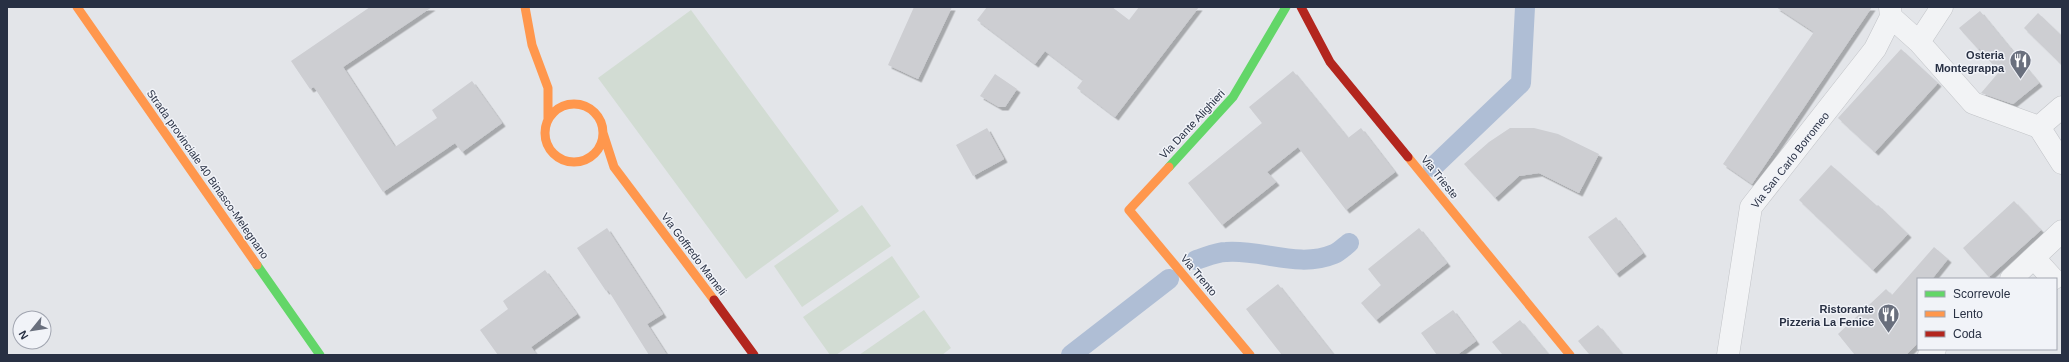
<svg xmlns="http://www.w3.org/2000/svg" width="2069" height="362" font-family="Arial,sans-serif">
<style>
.green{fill:#d2dcd3}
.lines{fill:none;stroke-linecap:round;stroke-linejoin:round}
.canal{stroke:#afbed5;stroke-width:20}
.building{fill:#cdced2;filter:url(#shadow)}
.street-casing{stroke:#c1c3c7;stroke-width:23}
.street{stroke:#f2f3f5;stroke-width:22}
.fast{stroke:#63d668;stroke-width:9}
.slow{stroke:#ff974d;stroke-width:9}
.jam{stroke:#b3261e;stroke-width:9}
.labels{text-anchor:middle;stroke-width:3;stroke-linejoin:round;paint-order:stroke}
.poi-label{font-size:11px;font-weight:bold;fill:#283043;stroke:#f1f3f8;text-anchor:end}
.street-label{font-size:11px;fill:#283043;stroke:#f1f3f8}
</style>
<defs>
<filter id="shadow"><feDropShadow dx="3.5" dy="3.5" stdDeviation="0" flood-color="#0004"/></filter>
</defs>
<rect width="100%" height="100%" fill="#e3e5e9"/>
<path class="green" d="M691,10l148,201 -93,68 -148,-201z
M862,205l29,41 -89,61 -28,-41z
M892,256l28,41 -84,58h-6l-27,-38z
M924,310l27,38 -9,7h-83z"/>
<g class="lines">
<path class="canal" d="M1433,167l88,-84 4,-76
M1196,260c10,-3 20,-8 30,-8 36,-3 72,17 108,2 5,-2 10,-7 15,-11
M1071,355l98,-76"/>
</g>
<path class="building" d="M370,7h62l-89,60 52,80 42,-29 -5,-8 40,-29 30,42 -40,29 -7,-9 -72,49 -69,-105 -4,2 -19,-28z
M914,7h38l-34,72 -30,-14z
M987,7h125l17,13 10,-13h60l-84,110 -38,-29 6,-8 -38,-29 -10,13 -58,-44z
M1776,7h96l-120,177 -29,-20 91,-132z
M1980,11l59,72 -26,21 -32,-11 18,-21 -20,-24 -1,1 -19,-21z
M2038,13l24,23v29l-38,-37z
M1901,49l37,34 -63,69 -37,-34z
M1293,71l55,67 13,-10 34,44 -49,38 -48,-63 -31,25 9,10 -54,43 -34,-42 74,-60 -13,-16z
M995,74l22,15 -12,18h-6l-19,-11z
M987,128l17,31 -31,17 -17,-31z
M1510,128h24l24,6 41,20 -20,39 -40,-20 -20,3 -24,22 -31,-34 25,-22z
M1831,165l46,41 1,-1 30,29 -35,36 -74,-70z
M2014,201l27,29 -52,47 -26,-29z
M1616,217l27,36 -27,21 -28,-37z
M607,228l56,86 -16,10 20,31h-18l-41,-65 -2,1 -29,-43z
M1419,228l28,35 -71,57 -15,-17 20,-18 -13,-16z
M1934,247l14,12 -16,20h-14v64l-12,12h-51l-17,-21 48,-45 6,6z
M545,270l32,44 -46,33 6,8h-39l-18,-25 28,-21 -5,-8z
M1278,284l56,71h-52l-36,-46z
M1453,310l23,31 -19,14h-20l-16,-22z
M1520,320l29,35h-46l-11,-13z
M1598,325l25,30h-33l-12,-14z"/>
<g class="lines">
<defs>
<path id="street" d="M1891,17l28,25 23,-35
M1919,42l54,61 66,24 23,36
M2039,127l23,-20
M2034,258l19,21
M2011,279l51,-48
M1728,355l23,-148 124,-158 16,-32 -1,-10
M1929,355l6,-6"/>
</defs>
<use href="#street" class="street-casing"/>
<use href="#street" class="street"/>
<path class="fast" d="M1169,167l64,-70 53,-90
M257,265l63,90"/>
<path class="slow" d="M77,7l180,258
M525,7l7,38 16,43v31
M545 133a29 29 0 1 1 58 0a29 29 0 1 1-58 0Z
M603,133l11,34 100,133
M1408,157l162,198
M1169,167l-40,43 121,145"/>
<path class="jam" d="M1301,7l29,55 78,95
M714,300l40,55"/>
</g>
<defs>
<symbol id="restaurant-pin" viewBox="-11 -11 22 30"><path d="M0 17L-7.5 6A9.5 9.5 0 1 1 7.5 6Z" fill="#696f7d" stroke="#f1f3f8"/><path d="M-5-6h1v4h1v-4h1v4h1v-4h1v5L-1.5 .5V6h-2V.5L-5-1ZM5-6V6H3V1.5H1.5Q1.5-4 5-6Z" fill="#fff"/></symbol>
</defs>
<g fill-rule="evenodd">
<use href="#restaurant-pin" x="2008" y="48" width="25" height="34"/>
<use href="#restaurant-pin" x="1876" y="302" width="25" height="34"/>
</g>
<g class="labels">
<g class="poi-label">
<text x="2004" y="59">Osteria<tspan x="2004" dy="13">Montegrappa</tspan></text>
<text x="1874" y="313">Ristorante<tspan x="1874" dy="13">Pizzeria La Fenice</tspan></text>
</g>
<g class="street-label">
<text transform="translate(1192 124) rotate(-47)" y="4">Via Dante Alighieri</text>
<text transform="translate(1790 160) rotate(-52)" y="4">Via San Carlo Borromeo</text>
<text transform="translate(208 174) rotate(55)" y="4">Strada provinciale 40 Binasco-Melegnano</text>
<text transform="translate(1440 177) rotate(51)" y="4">Via Trieste</text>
<text transform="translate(694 254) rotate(53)" y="4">Via Goffredo Mameli</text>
<text transform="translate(1199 275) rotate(50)" y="4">Via Trento</text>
</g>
</g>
<rect width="2069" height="362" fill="none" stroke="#283043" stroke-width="16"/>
<rect x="1917" y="278" width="140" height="72" fill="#f1f3f8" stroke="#a1a5b0"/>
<rect x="1925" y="291" width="20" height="6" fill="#63d668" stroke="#a1a5b0"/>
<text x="1953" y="298" font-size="12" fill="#283043">Scorrevole</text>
<rect x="1925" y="311" width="20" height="6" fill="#ff974d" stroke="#a1a5b0"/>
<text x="1953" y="318" font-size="12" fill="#283043">Lento</text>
<rect x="1925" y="331" width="20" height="6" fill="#b3261e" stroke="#a1a5b0"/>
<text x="1953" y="338" font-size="12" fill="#283043">Coda</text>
<g transform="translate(32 330) rotate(240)"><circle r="19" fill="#f1f3f8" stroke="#a1a5b0"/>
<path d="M0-3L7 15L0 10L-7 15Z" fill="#696f7d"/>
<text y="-6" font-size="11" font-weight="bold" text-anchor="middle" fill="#283043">N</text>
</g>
</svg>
